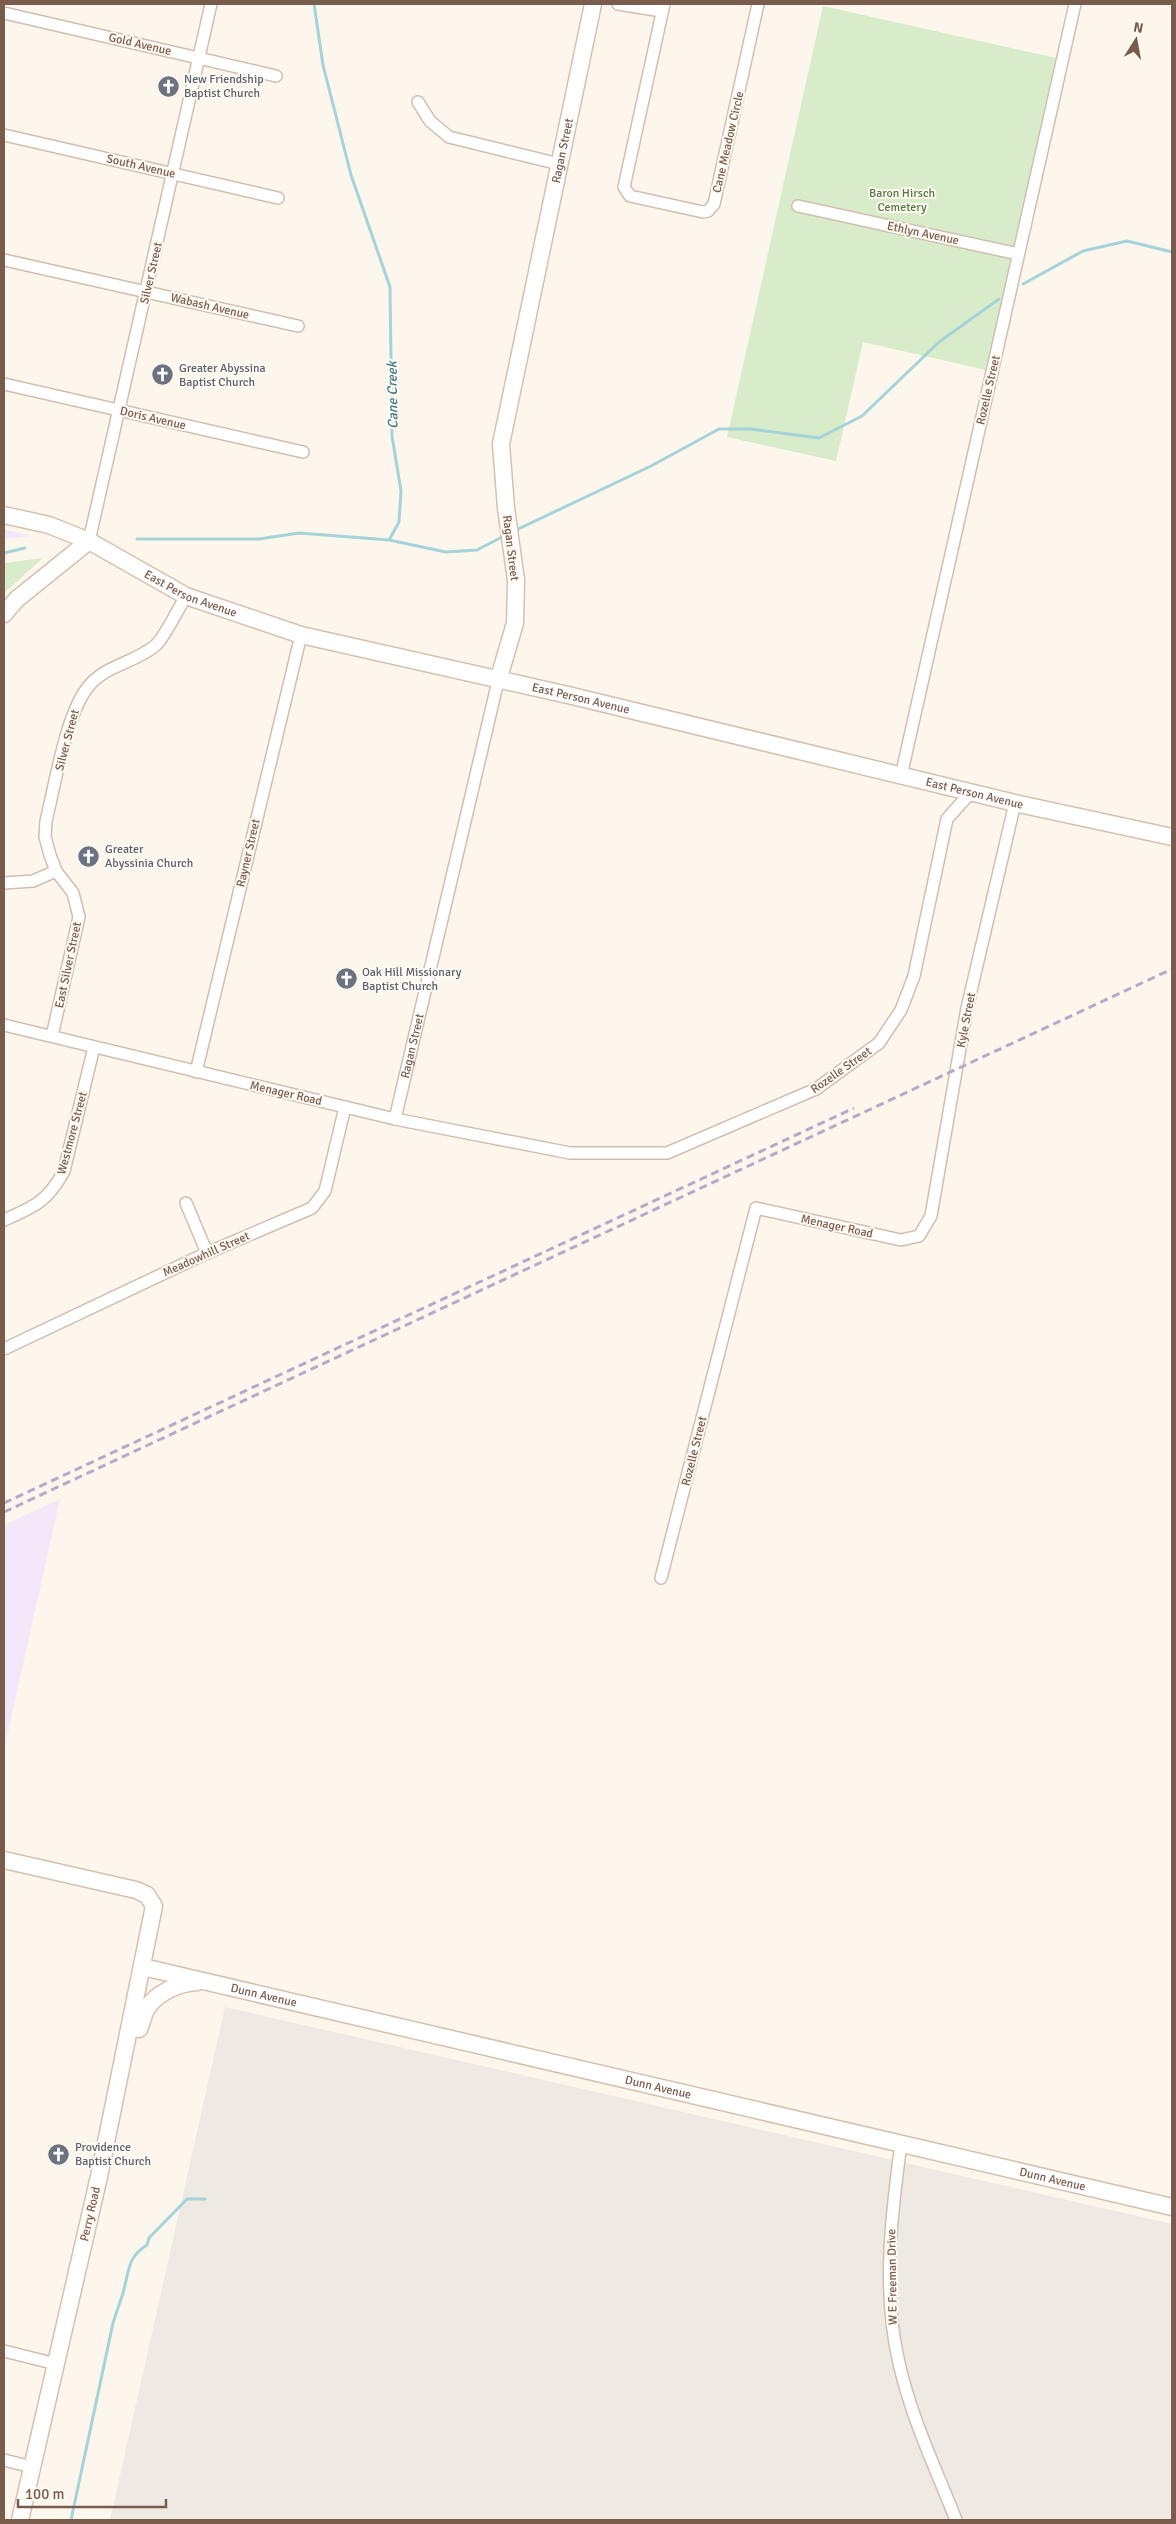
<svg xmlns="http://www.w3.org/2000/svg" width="1176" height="2524" font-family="Signika,sans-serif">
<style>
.industrial{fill:#efe9e4}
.education{fill:#f3e8fa}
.green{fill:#d8ecc9}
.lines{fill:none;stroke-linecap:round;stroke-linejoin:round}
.stream{stroke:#a5d3da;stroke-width:3}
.street-casing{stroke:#d1beb0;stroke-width:14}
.secondary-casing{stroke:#d6c0b0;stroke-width:19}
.street{stroke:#fff;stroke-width:11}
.secondary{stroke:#fff;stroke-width:16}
.rail{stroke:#b9a8c9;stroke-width:3;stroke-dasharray:8 5;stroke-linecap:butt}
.labels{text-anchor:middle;stroke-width:4;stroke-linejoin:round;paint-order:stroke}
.street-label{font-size:12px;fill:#7a5c4d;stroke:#fffaf3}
.worship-label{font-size:12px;fill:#5b616d;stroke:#fffaf3;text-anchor:start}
.park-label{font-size:12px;fill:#537a41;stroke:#fffaf3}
.water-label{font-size:14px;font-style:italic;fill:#437c86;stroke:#fffaf3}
</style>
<rect width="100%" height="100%" fill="#fdf6ec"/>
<path class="industrial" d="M225,2007l947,217v296h-1062z"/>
<path class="education" d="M4,529l28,7 -28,3z
M60,1499l-56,251v-225z"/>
<path class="green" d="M823,6l233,52 -70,312 -123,-28 -27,119 -109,-24z
M43,558l-39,35v-30z"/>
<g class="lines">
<path class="stream" d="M1023,284l60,-33 44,-10 45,11
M514,531l137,-65 68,-37h31l69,9 43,-22 77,-74 60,-43
M137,539h122l40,-6 90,7 10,-18 2,-31 -9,-55 -2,-149 -39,-112 -28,-110 -9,-61
M389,540l57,12 31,-2 27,-14
M4,553l21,-5
M71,2520l42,-197c3,-10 7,-20 10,-30 6,-21 4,-36 24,-48l2,-7 38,-39h18"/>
<defs>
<g id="street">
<path d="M618,4l44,7"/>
<path d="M664,4l-40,183 6,9 73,16 5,-1 6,-7 44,-200"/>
<path d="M4,13l272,63"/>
<path d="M418,102l12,19 19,16 110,27"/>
<path d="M4,135l274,63"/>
<path d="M798,206l220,48"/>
<path d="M4,260l294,66"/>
<path d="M4,384l299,68"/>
<path d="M89,541l122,-537"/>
<path d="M901,776l174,-772"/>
<path d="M4,883l29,-2 23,-10"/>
<path d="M4,1025l391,94 175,34h97l149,-64 63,-46 22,-33 13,-34 33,-157 25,-28"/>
<path d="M52,1036l27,-119 -6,-24 -17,-22 -6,-16 -5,-18 1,-16c9,-36 20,-107 42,-134 17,-22 47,-24 68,-42 10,-10 22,-36 30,-49"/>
<path d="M196,1072l105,-437"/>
<path id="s1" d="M395,1119l103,-438"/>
<path d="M186,1203l21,50"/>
<path d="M4,1220c30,-13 44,-19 60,-49l30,-124"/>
<path d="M4,1349l203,-96 105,-45 13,-17 20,-84"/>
<path d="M661,1578l95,-370 145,32 18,-4 12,-20 36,-208 48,-205"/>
<path d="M901,2144c-10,73 -19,147 -2,219 12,54 37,106 57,157"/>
<path d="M4,2351l52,13"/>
<path d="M4,2460l28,7"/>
</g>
<g id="secondary">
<path id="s2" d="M4,515l45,10 40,16 97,55 115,39 267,60 447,108 157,34"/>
<path d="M4,614l13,-15 72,-58"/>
<path id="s3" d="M498,681l17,-58 1,-43 -10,-72 -5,-64 92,-440"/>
<path d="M4,1860l132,30 11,5 7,11 -54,266 -80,348"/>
<path id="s4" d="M143,1967l1029,240"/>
<path d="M139,2029c3,-6 4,-13 7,-19 9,-17 33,-27 51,-28"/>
</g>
</defs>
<use href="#street" class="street-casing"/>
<use href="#secondary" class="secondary-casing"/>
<use href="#street" class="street"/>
<use href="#secondary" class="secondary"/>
<path class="rail" d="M4,1503l850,-395
M4,1512l1168,-543"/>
</g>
<defs>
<symbol id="church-disc" viewBox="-11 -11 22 22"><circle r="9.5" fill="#6b7280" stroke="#fffaf3"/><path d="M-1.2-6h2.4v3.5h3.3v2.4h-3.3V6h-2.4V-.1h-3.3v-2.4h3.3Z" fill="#fff"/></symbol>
</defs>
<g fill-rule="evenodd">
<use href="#church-disc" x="156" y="74" width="25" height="25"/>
<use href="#church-disc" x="150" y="362" width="25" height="25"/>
<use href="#church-disc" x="76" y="844" width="25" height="25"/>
<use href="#church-disc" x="334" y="966" width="25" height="25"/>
<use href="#church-disc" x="46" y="2142" width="25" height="25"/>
</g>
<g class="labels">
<g class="street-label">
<text transform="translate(140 44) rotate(13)" y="4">Gold Avenue</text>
<text transform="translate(728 142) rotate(-77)" y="4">Cane Meadow Circle</text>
<text dy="4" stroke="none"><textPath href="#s3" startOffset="540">Ragan Street</textPath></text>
<text transform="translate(141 166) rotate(13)" y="4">South Avenue</text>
<text transform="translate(923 233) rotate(12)" y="4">Ethlyn Avenue</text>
<text transform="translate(151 273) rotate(-77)" y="4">Silver Street</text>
<text transform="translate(210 306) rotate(13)" y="4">Wabash Avenue</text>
<text transform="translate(988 390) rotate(-77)" y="4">Rozelle Street</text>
<text transform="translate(153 418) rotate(13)" y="4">Doris Avenue</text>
<text transform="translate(511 548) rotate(83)" y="4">Ragan Street</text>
<text dy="4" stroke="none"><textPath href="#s2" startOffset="204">East Person Avenue</textPath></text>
<text dy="4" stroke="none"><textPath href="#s2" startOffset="609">East Person Avenue</textPath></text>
<text transform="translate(67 740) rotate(-75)" y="4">Silver Street</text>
<text dy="4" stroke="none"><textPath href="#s2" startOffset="1014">East Person Avenue</textPath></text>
<text transform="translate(248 853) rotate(-77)" y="4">Rayner Street</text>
<text transform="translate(68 965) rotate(-78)" y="4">East Silver Street</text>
<text transform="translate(966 1020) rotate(-79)" y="4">Kyle Street</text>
<text dy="4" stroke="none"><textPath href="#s1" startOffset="75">Ragan Street</textPath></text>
<text transform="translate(841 1070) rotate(-35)" y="4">Rozelle Street</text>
<text transform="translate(286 1093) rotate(13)" y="4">Menager Road</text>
<text transform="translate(72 1133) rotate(-75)" y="4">Westmore Street</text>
<text transform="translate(837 1226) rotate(12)" y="4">Menager Road</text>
<text transform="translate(206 1254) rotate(-24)" y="4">Meadowhill Street</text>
<text transform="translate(694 1451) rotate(-76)" y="4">Rozelle Street</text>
<text dy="4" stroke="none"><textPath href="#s4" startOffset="124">Dunn Avenue</textPath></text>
<text dy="4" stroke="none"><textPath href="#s4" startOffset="529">Dunn Avenue</textPath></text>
<text dy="4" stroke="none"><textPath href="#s4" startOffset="934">Dunn Avenue</textPath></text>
<text transform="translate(90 2214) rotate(-77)" y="4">Perry Road</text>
<text transform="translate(892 2277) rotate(-91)" y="4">W E Freeman Drive</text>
</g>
<g class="worship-label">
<text x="184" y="83">New Friendship<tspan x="184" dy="14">Baptist Church</tspan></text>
<text x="179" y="372">Greater Abyssina<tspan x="179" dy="14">Baptist Church</tspan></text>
<text x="105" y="853">Greater<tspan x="105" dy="14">Abyssinia Church</tspan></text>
<text x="362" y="976">Oak Hill Missionary<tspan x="362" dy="14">Baptist Church</tspan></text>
<text x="75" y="2151">Providence<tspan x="75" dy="14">Baptist Church</tspan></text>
</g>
<g class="park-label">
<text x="902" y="197">Baron Hirsch<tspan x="902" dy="14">Cemetery</tspan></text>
</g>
<g class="water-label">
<text transform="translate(392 395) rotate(-91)" y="5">Cane Creek</text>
</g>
</g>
<rect width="1176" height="2524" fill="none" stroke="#7a5c4d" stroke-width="10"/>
<g transform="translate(1136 40) rotate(11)" stroke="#fffaf3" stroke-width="4" paint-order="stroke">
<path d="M0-4L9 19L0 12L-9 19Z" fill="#7a5c4d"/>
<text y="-8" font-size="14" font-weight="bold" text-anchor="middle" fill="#7a5c4d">N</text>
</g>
<path d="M18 2499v8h148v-8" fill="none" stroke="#7a5c4d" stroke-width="2.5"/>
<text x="25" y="2499" font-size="15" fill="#7a5c4d" stroke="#fffaf3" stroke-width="4" paint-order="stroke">100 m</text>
</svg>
